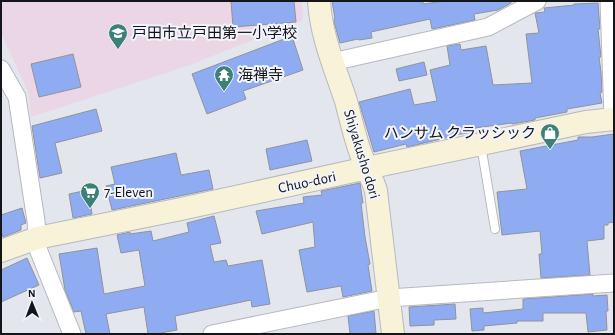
<svg xmlns="http://www.w3.org/2000/svg" width="615" height="335" font-family="'Alegreya Sans','Noto Sans JP',sans-serif">
<style>
.education{fill:#ead6e5}
.building{fill:#8fabf1;stroke:#909399}
.lines{fill:none;stroke-linecap:round;stroke-linejoin:round}
.lane-casing{stroke:#b7b9c0;stroke-width:10}
.street-casing{stroke:#b7b9c0;stroke-width:19}
.secondary-casing{stroke:#b7b9c0;stroke-width:24}
.lane{stroke:#fff;stroke-width:8}
.street{stroke:#fff;stroke-width:17}
.secondary{stroke:#f8f2d8;stroke-width:22}
.labels{text-anchor:middle;stroke-width:4;stroke-linejoin:round;paint-order:stroke}
.poi-label{font-size:15px;fill:#141518;stroke:#f1f4fb;text-anchor:start}
.street-label{font-size:15px;fill:#141518;stroke:#f1f4fb}
</style>
<rect width="100%" height="100%" fill="#e3e6ed"/>
<path class="education" d="M1,1h301l1,19 -116,46 -156,51 -2,-23 -28,-61z"/>
<path class="building" d="M231,1h63l2,21 -63,5z
M332,1h91v3l22,-3h66v2l-13,7 -24,4 1,6 -43,9 -2,-10 -59,13 1,6 -13,2 -1,-1 -18,4 -6,-21v-3h1z
M598,3l2,26h-2l3,28h-2l2,15 1,20 -2,1 2,10 -35,6v3l-32,6v2l-23,4v-1l-37,5v4l-21,3v1l-47,11 -1,-3 -32,8 -15,-50 51,-13 4,16 23,-4 -7,-31 20,-5 -3,-19 13,-2 1,6 25,-4 7,39 39,-2 -6,-49 13,-1 -4,-20 10,-1 -1,-4 30,-3v-1z
M292,36l11,34 -60,21 3,8 -39,15 -15,-40z
M73,54l8,33 -42,10 -8,-33z
M424,62l3,13 -28,6 -3,-12z
M96,109l6,22 -47,12 7,30 -22,5 -8,-52z
M614,134v88l-6,1v2h-4v14l-17,2 3,34 -49,3 -2,-24h3l-2,-23 -38,4 -5,-43 30,-3 -7,-38 58,-11v-3h14z
M307,140l5,21 -42,9 -4,-21z
M176,153l5,22 28,-5 4,19 -101,21 -6,-24 9,-2 -4,-17z
M360,183l3,20h-2l4,34 5,27 -2,1 4,26 -29,6 -2,-11 -34,6 -8,-42 16,-3 -2,-25 -51,12 -6,-23 48,-8 -1,-6 19,-2 -1,-4z
M88,190l4,24 -19,4 -4,-24z
M22,208l4,15 -5,2v5l-18,7 -2,-6v-16z
M214,216l7,27 -11,2 4,17 12,-2 2,6 34,-6 8,44 -18,3 -1,-7 -76,16 2,14 -22,4h-7l-4,-27 -38,7 4,20h-24l-5,-23 -7,1 -9,-22 -6,-36 38,-6 7,46 41,-8 -6,-36 -18,3 -4,-18 13,-3v2l21,-3 2,10 36,-9 -2,-9z
M27,258l12,27 -38,17v-32z
M593,294v2l14,-1 1,16h-2l1,19 -19,2 -2,-19h-43v8h-26v2l-33,3v4l-12,1 -2,-22 13,-1v5l40,-4v-10z
M455,304l1,15 -22,1v5l-24,1 -1,-19z
M374,311l2,22 -26,1 -2,-18z"/>
<g class="lines">
<defs>
<path id="lane" d="M481,145l14,84"/>
<path id="street" d="M609,1l4,118
M332,62l156,-35 49,-26
M1,69l16,28 19,124 2,28 34,85
M212,334l177,-36 225,-15"/>
<path id="secondary" d="M319,1c2,35 16,67 27,100 5,19 9,38 16,56 4,12 11,22 14,34l17,143
M1,251l36,-13 144,-29 186,-41 219,-46 28,-3"/>
</defs>
<use href="#lane" class="lane-casing"/>
<use href="#street" class="street-casing"/>
<use href="#secondary" class="secondary-casing"/>
<use href="#lane" class="lane"/>
<use href="#street" class="street"/>
<use href="#secondary" class="secondary"/>
</g>
<defs>
<symbol id="school-pin" viewBox="-11 -11 22 30"><path d="M0 17L-7.5 6A9.5 9.5 0 1 1 7.5 6Z" fill="#3b8178" stroke="#f1f4fb"/><path d="M0-5L7-2L0 1L-7-2ZM-4 1L0 2.5L4 1V4Q0 6-4 4Z" fill="#fff"/></symbol>
<symbol id="temple-pin" viewBox="-11 -11 22 30"><path d="M0 17L-7.5 6A9.5 9.5 0 1 1 7.5 6Z" fill="#3b8178" stroke="#f1f4fb"/><path d="M0-6L5-2H3V0L6.5 2.5H4V6H1.5V3h-3V6H-4V2.5H-6.5L-3 0V-2H-5Z" fill="#fff"/></symbol>
<symbol id="shop-pin" viewBox="-11 -11 22 30"><path d="M0 17L-7.5 6A9.5 9.5 0 1 1 7.5 6Z" fill="#3b8178" stroke="#f1f4fb"/><path d="M-5-2.5h2.3a2.7 3.5 0 0 1 5.4 0H5L5.5 6h-11ZM-1.5-2.5h3a1.5 2.3 0 0 0-3 0Z" fill="#fff"/></symbol>
<symbol id="supermarket-pin" viewBox="-11 -11 22 30"><path d="M0 17L-7.5 6A9.5 9.5 0 1 1 7.5 6Z" fill="#3b8178" stroke="#f1f4fb"/><path d="M-6-5.5h2.5l.6 2H6L4.5 2H-2.5L-4.4-4H-6ZM-1.5 3.2a1.3 1.3 0 1 0 .1 0ZM3 3.2a1.3 1.3 0 1 0 .1 0Z" fill="#fff"/></symbol>
</defs>
<g fill-rule="evenodd">
<use href="#school-pin" x="107" y="22" width="22" height="30"/>
<use href="#temple-pin" x="213" y="64" width="22" height="30"/>
<use href="#shop-pin" x="539" y="122" width="22" height="30"/>
<use href="#supermarket-pin" x="79" y="181" width="22" height="30"/>
</g>
<g class="labels">
<g class="poi-label">
<text x="132" y="38">戸田市立戸田第一小学校</text>
<text x="238" y="80">海禅寺</text>
<text x="536" y="138" text-anchor="end">ハンサム クラッシック</text>
<text x="104" y="197">7-Eleven</text>
</g>
<g class="street-label">
<text transform="translate(362 154) rotate(73)" y="5">Shiyakusho dori</text>
<text transform="translate(307 182) rotate(-12)" y="5">Chuo-dori</text>
</g>
</g>
<rect width="615" height="335" fill="none" stroke="#141518" stroke-width="4"/>
<g transform="translate(32 303) rotate(359)" stroke="#f1f4fb" stroke-width="3" paint-order="stroke">
<path d="M0-3L7 15L0 10L-7 15Z" fill="#141518"/>
<text y="-6" font-size="11" font-weight="bold" text-anchor="middle" fill="#141518">N</text>
</g>
</svg>
